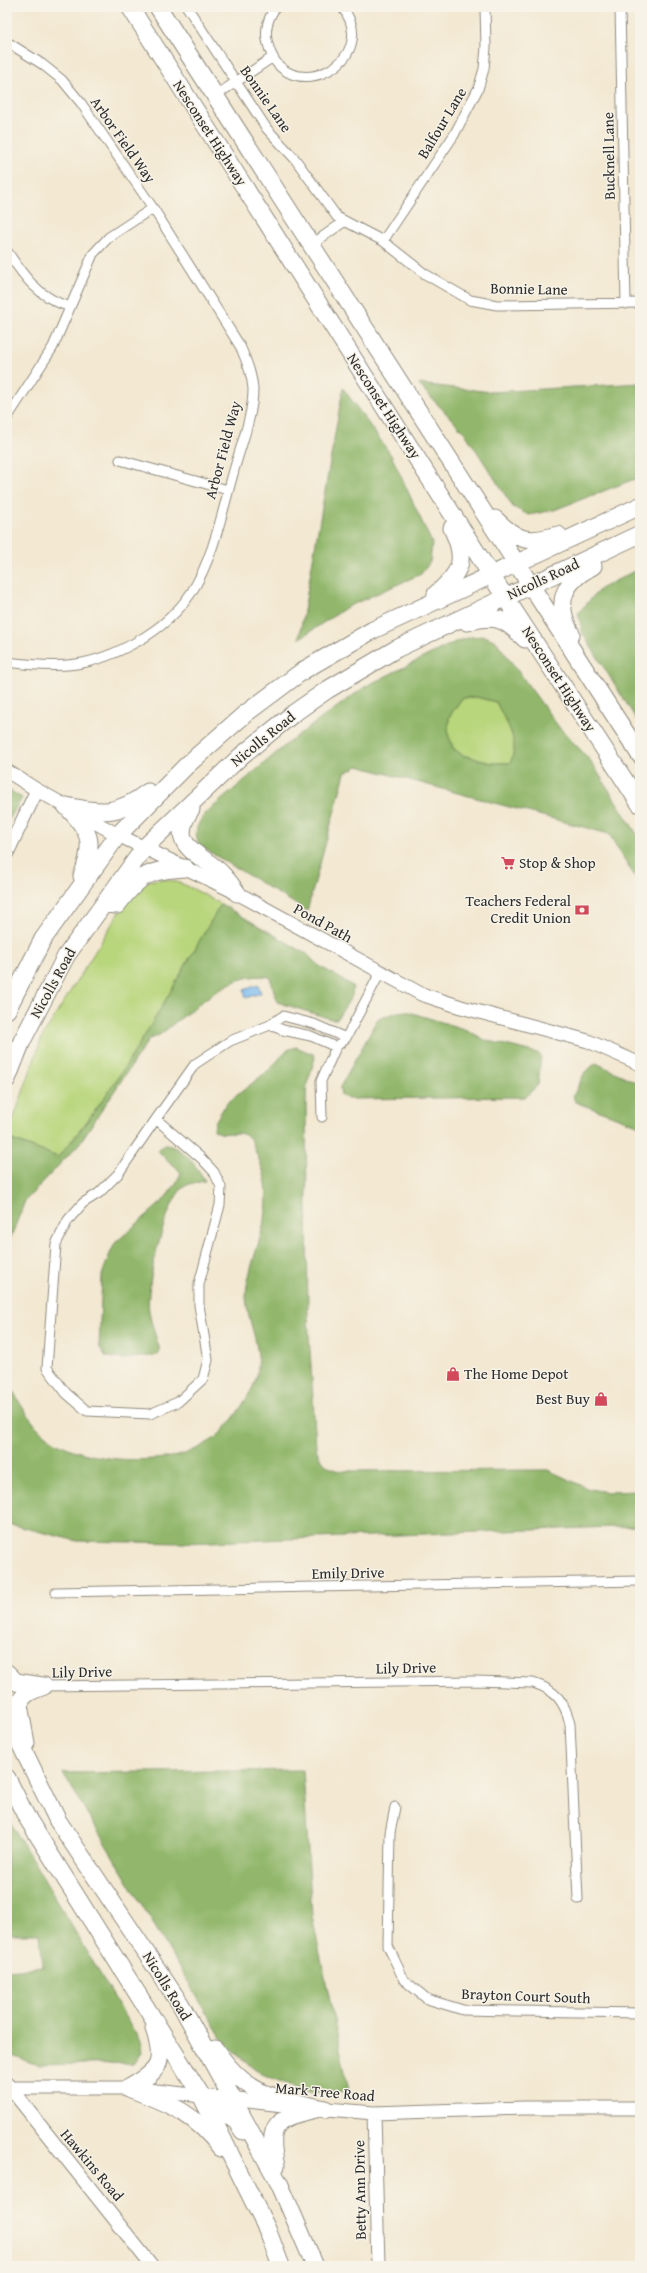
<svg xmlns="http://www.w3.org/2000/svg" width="647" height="2273" font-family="'Gentium Book Plus',serif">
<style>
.green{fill:#b8d67c;stroke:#728054}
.forest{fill:#92b76c;stroke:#5e714c;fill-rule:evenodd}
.water{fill:#7bbcf0;stroke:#53748e}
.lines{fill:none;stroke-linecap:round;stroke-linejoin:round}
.street-casing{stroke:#8f8a7e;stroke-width:11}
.secondary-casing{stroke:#8f8a7e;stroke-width:15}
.highway-casing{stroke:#8f8a7e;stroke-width:19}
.street{stroke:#fff;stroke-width:9}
.secondary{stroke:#fff;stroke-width:13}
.highway{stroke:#fff;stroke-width:17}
.labels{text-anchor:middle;stroke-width:3;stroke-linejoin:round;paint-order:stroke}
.street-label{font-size:15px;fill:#2b2b2b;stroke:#f7f3e8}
.poi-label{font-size:15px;fill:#2b2b2b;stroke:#f7f3e8;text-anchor:start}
</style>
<rect width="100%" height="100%" fill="#f7f3e8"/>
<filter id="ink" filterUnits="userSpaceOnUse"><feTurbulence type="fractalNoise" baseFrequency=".025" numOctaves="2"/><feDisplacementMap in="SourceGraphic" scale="8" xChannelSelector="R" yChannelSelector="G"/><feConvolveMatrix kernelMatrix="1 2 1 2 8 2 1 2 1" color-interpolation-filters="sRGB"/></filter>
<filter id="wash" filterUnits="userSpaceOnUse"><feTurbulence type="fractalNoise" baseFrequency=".012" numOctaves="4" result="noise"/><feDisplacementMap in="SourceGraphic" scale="16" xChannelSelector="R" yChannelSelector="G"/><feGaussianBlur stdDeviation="0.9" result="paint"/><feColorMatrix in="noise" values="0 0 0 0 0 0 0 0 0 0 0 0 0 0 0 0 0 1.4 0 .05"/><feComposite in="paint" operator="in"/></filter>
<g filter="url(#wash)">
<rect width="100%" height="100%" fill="#f3e8d1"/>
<path class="green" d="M476,697l20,5c10,21 25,38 14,61h-19l-29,-8 -9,-7 -5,-14 1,-17 13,-19z
M160,879c23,1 41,15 61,25 -51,86 -97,178 -163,253l-51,-19 35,-101 88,-142 17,-14z"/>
<path class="forest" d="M640,383v94l-86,33 -25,5 -16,-8 -48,-74 -47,-49 74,8z
M343,388l48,67 41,88 -2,19 -9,12 -74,33 -48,32z
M640,568v157l-57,-91 -5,-21 22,-24z
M485,636l11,5 62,85 32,34 50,79v46l-31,-51 -251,-68 -13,7 -38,138 -107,-65c-7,-13 -4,-20 5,-32l84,-72 77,-56 89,-44 16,-5zM476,697l20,5c10,21 25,38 14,61h-19l-29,-8 -9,-7 -5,-14 1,-17 13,-19z
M7,789l15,9 -15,25z
M221,904l86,50 11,11 35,21 -1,10 -15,23h-6l-54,-17 -7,-25c-37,-6 -66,24 -93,44 -11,8 -14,14 -28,18l-70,105 -54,57 -18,46v10v-119l51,19c66,-75 112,-167 163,-253z
M406,1011l61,19 18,10 53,13 3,3 -3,29 -13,12 -177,2 -7,-4 -1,-8 38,-68 19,-7z
M296,1047l17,7 2,4 -8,26 -1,19 2,214 8,131c5,14 10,20 25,23l207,-1 41,19 19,3 32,-1v35l-458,17 -105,-2 -64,-16 -6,2v-177c1,12 1,28 5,38 5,12 16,28 24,38 30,35 99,38 141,30 11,-2 25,-10 35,-16 13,-7 38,-44 43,-58 12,-36 -14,-65 -8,-97 10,-49 34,-82 9,-132 -2,-5 -4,-14 -9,-17 -11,-7 -23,2 -33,-6l1,-8 11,-18 44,-35 17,-19z
M596,1063l44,21v42l-65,-24 -2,-6 12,-24z
M164,1145c17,0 33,21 41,36 -9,2 -20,2 -25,10 -16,19 -35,96 -31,120 2,13 7,26 11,39l-2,5 -35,4 -17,-2 -7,-11 3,-71 7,-19 6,-13 47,-41 13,-17 6,-12c-7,-10 -17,-13 -23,-23z
M303,1770l9,146 37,175 -41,1 -46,-18 -35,-27 -164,-274z
M7,1817l133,224 2,11 -8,11 -96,2 -31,-11v-84l36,-3 -3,-33h-33z"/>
<path class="water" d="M258,985l3,8 -15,5 -2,-8z"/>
</g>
<g filter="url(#ink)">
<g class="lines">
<defs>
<path id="street" d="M187,7l80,122 28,30 42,58 46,24 42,33 45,26 27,5 143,-2
M276,7c-8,10 -12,24 -8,37 16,67 117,18 74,-37
M620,7l6,297
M7,42l35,22 20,16 19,23 72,105 87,138c6,13 12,27 13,43 0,28 -13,58 -20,85 -11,39 -20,85 -42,119 -14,21 -32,36 -53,48 -47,27 -78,28 -131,21
M215,96l58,-39
M383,241l71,-106 24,-46 6,-20 2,-22 -1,-40
M311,245l34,-24
M7,251c17,26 32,47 63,56
M7,418l46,-71 40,-93 16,-17 44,-29
M120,460l108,30
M336,1047l-25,-11 -28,-6 -13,-5 13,-9 31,8 32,14
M322,1117l-1,-36 15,-34 10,-9 34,-65
M156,1119l45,39 13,14 7,15 -1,18 -21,79v21l9,55 -5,19 -25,23 -28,12 -63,-3 -21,-18 -19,-25 9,-124 12,-24 15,-17 16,-10 19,-19z
M156,1119l39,-55 35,-23 40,-16
M56,1592l584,-11
M44,1686l432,-5 57,2c23,7 32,19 37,41l8,175
M395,1807l-5,26 -2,113 16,34 23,19 36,11 177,3"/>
<path id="secondary" d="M7,771l30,19 81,45 119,58 184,101 40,13 127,34 52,23
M7,853l30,-63
M7,2084l145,182
M7,2088h122l154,17
M316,2108l58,5 149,-5h117
M374,2113l4,153"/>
<path id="highway" d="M130,7l375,590 135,207
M158,7l482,748
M495,519c22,22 33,25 63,16
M436,594c26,-22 31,-35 16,-66
M467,622c28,-8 38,-4 58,17
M571,634c-16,-31 -9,-52 22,-68
M66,806c36,7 51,10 82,-14
M66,806c25,25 29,37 16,70
M191,809c-25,37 8,43 30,64 6,6 11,13 16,20
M104,904l13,1c23,-30 31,-35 68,-37
M7,1010l36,-71 75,-104 68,-69 59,-52 59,-44 69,-40 267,-124
M7,1079l15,-38 44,-85 79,-109 96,-91 53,-43 33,-23 69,-41 244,-115
M7,1673l9,9 26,4
M7,1713l4,12 47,96 123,184 99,180 35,81
M26,1743l-7,-38c3,-12 15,-15 25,-19
M7,1778l19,38 175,279 66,134 14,37
M215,2049c10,15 25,32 42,41 20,10 46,14 68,19
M129,2088c40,16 65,24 92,60
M129,2088c32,-18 36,-25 25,-60
M204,2097l33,25 6,9
M276,2166c-10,-43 1,-48 40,-57"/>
</defs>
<use href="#street" class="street-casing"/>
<use href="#secondary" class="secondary-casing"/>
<use href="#highway" class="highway-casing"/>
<use href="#street" class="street"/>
<use href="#secondary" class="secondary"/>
<use href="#highway" class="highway"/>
</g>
</g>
<defs>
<symbol id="supermarket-bare" viewBox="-9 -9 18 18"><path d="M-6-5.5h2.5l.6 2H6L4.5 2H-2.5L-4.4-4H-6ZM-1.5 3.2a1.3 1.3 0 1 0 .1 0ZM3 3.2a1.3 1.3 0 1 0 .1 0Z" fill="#d1495b" stroke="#f7f3e8" stroke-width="2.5" paint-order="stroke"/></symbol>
<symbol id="bank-bare" viewBox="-9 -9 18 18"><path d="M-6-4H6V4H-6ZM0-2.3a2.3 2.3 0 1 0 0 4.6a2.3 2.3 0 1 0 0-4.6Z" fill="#d1495b" stroke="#f7f3e8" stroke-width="2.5" paint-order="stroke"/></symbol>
<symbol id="shop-bare" viewBox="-9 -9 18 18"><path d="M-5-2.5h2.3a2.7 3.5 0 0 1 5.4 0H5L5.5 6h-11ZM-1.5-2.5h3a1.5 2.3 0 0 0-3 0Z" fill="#d1495b" stroke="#f7f3e8" stroke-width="2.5" paint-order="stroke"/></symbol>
</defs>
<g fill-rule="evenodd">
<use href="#supermarket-bare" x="498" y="853" width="20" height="20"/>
<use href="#bank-bare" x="572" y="900" width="20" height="20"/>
<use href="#shop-bare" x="443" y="1364" width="20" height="20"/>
<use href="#shop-bare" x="591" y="1389" width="20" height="20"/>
</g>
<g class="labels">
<g class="street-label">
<text transform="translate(266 99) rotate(55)" y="5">Bonnie Lane</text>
<text transform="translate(442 123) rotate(-59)" y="5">Balfour Lane</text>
<text transform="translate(210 133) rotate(57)" y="5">Nesconset Highway</text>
<text transform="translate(123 140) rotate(55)" y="5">Arbor Field Way</text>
<text transform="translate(609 156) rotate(-91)" y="5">Bucknell Lane</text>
<text transform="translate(529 289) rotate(1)" y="5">Bonnie Lane</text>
<text transform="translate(384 406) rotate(57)" y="5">Nesconset Highway</text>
<text transform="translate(223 450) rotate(-75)" y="5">Arbor Field Way</text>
<text transform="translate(543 579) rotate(-25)" y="5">Nicolls Road</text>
<text transform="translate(559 679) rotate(57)" y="5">Nesconset Highway</text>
<text transform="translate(263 739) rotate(-39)" y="5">Nicolls Road</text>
<text transform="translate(323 923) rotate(29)" y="5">Pond Path</text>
<text transform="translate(53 983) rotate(-61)" y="5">Nicolls Road</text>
<text transform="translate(348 1573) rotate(-1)" y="5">Emily Drive</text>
<text transform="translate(406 1668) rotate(-1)" y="5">Lily Drive</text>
<text transform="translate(82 1672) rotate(-1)" y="5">Lily Drive</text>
<text transform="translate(167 1986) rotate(58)" y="5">Nicolls Road</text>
<text transform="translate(526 1996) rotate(2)" y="5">Brayton Court South</text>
<text transform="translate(325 2092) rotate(5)" y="5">Mark Tree Road</text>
<text transform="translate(92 2165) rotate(50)" y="5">Hawkins Road</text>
<text transform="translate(360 2190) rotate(-91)" y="5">Betty Ann Drive</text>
</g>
<g class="poi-label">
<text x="519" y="868">Stop &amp; Shop</text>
<text x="571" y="906" text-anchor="end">Teachers Federal<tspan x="571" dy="17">Credit Union</tspan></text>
<text x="464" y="1379">The Home Depot</text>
<text x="590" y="1404" text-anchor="end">Best Buy</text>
</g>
</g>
<rect width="647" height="2273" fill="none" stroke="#f7f3e8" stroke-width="24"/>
</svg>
